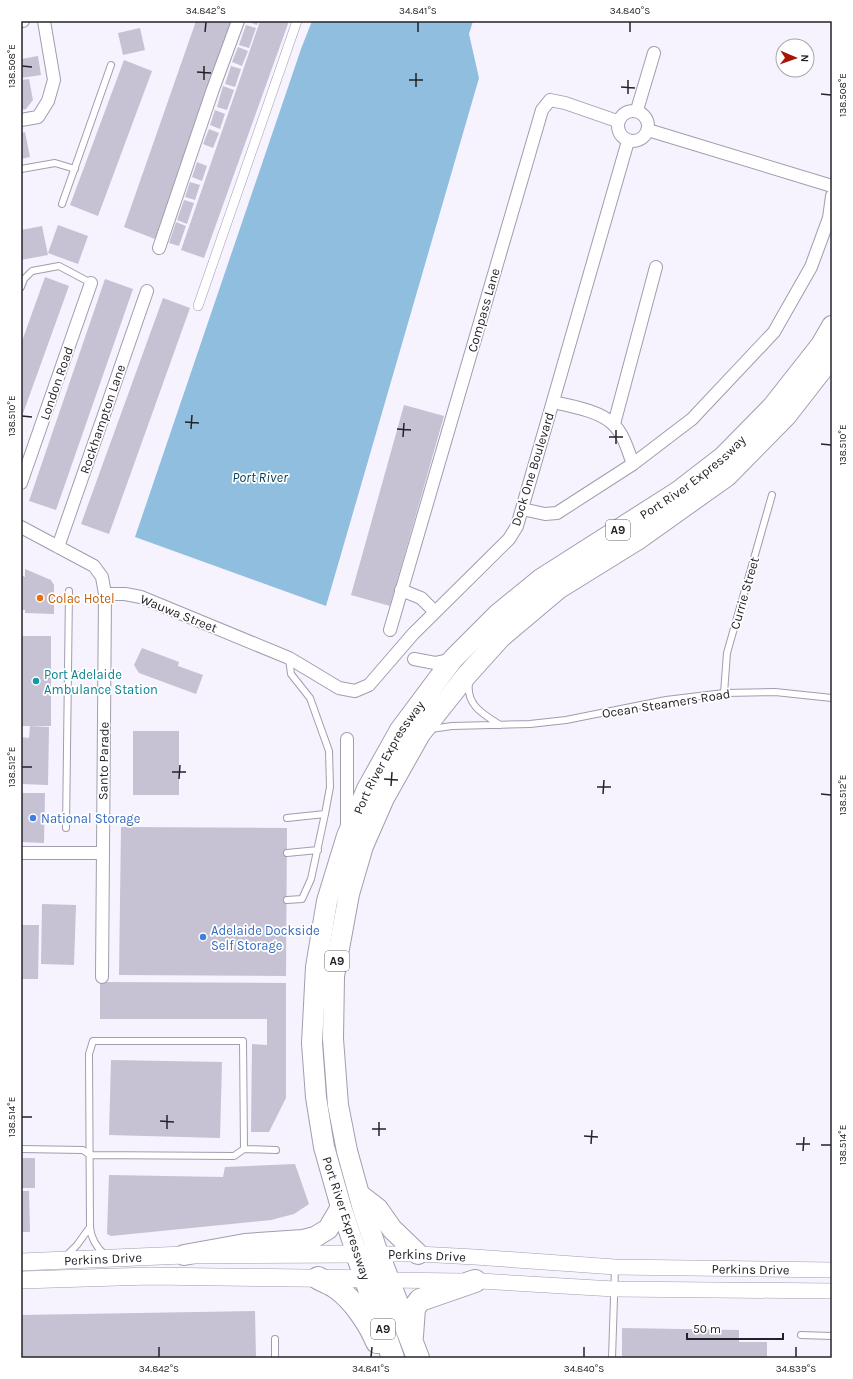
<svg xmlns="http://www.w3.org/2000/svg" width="853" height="1379" font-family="Karla,sans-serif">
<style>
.water{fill:#90bedf}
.building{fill:#c7c1d4}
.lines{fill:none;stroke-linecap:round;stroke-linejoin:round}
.service-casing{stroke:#a39cae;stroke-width:8}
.pedestrian-casing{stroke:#a39cae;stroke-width:10}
.minor-casing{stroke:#a39cae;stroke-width:14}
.tertiary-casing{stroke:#a39cae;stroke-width:16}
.secondary-casing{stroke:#a39cae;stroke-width:18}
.trunk-casing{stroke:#a39cae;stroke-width:22}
.motorway-casing{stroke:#a39cae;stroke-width:24}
.service{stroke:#fff;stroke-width:6}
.pedestrian{stroke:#fff;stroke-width:9}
.minor{stroke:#fff;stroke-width:12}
.tertiary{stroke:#fff;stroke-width:15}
.secondary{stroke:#fff;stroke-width:17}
.trunk{stroke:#fff;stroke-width:20}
.motorway{stroke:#fff;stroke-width:22}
.ticks{fill:none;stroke:#242229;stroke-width:1.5}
.food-dot{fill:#e8710a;stroke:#fff;stroke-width:1.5}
.culture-dot{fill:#0f9aa8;stroke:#fff;stroke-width:1.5}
.shop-dot{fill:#3f7fe0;stroke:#fff;stroke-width:1.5}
.labels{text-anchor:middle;stroke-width:3.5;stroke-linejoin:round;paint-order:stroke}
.shield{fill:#fff;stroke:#666469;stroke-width:1}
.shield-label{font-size:12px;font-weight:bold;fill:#242229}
.street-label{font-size:13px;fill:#242229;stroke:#fff}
.food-label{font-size:13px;fill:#c56008;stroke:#fff;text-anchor:start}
.culture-label{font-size:13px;fill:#0d838f;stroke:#fff;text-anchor:start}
.shop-label{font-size:13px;fill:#366cbe;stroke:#fff;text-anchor:start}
.water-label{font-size:14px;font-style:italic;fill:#003a5a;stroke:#fff}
.neatline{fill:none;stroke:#242229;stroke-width:1.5}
.ticks-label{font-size:10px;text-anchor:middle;fill:#242229}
</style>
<rect width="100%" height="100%" fill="#f6f2fe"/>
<path class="water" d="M312,21h161l-4,13 10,44 -153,528 -191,-69 166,-488z"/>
<path class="building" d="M196,21h35l-76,218 -31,-12z
M246,21h13l-2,4z
M260,21h29l-85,237 -23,-8z
M246,25l10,3 -7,20 -10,-3z
M140,28l5,22 -22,5 -5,-22z
M238,47l10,4 -6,15 -10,-4z
M38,56l3,19 -20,3v-19z
M124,60l28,11 -54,145 -28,-11z
M231,66l10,3 -6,18 -10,-3z
M29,79l4,21 -7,9 -5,1v-30z
M223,86l11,4 -7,20 -10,-3z
M215,110l10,4 -5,15 -10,-4z
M209,129l10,4 -6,15 -10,-4z
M25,132l5,25 -9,2v-26z
M197,162l10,4 -5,15 -10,-4z
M190,182l10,3 -5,15 -10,-3z
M184,200l10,3 -7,21 -10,-4z
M176,222l10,4 -7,20 -10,-3z
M58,225l30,11 -10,28 -30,-11z
M42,226l6,29 -27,5v-30z
M45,277l24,9 -48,133v-75z
M105,279l28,10 -77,221 -27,-9z
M163,298l27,10 -81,226 -28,-10z
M404,405l40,11 -54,190 -39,-11z
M25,569l26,11 3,5v29l-29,-1v-3h-4v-35l4,2z
M21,636h30v90h-30z
M142,648l37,14 -1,4 25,9 -7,19 -57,-21 -5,-8z
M30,726l19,1 -1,58 -27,-1v-47l8,1z
M133,731h46v64h-46z
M21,793h24l-1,50 -23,-1z
M121,827l166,1 -1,148 -167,-1z
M42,904l34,1 -2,60 -33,-1z
M21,925h18l-1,54h-17z
M100,982l186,1v115l-17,34h-18l1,-88 15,1v-26h-167z
M111,1060l111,2 -2,76 -111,-3z
M21,1158h14v30h-14z
M295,1164l14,40 -15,10 -23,6 -160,16 -4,-2 2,-59 114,2 2,-10z
M21,1191h8l1,41h-9z
M255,1311l1,47h-235v-43z
M622,1328l117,2v12h28v16h-145z"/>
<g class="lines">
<defs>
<path id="service" d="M21,169l34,-6 20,6
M62,204l49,-139
M21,287l3,-8 8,-8 27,-5 32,17
M68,675h37
M469,683c-3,22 14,31 31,42
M724,693l3,-40 45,-158
M431,729l21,-3 78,-2 36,-4 100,-20 58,-7 51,-1 57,6
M287,818l38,-4
M66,828l3,-237
M287,853l31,-3
M287,900l15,-1 9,-20 14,-65 5,-27 -1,-36 -19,-53 -19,-24 -2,-16
M21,1149l62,1 7,5 144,1 10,-7 32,1
M105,1255c-9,-8 -14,-16 -15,-28l-1,-173 4,-13h150l1,108
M65,1257l12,-12 13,-18
M801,1335l31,1
M275,1339v19
M612,1358l3,-90"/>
<path id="pedestrian" d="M198,306l99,-285"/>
<path id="minor" d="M21,21h2
M637,110l17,-57
M618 126a15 15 0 1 1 30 0a15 15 0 1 1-30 0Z
M21,120l17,-3 10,-16 6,-21 -10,-59
M648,130l184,56
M159,248l54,-159 25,-68
M553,402c18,4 48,9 61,23 10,10 14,26 19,39
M614,424l42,-157
M21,483l70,-200
M522,509l23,5 12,-1 76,-49 59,-45 82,-87 37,-65 18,-49 3,-22
M21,527l73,39 8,11 3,17 -3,383
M58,547l89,-256
M401,590l20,8 13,13
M105,594h20l16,3 148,61 50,30 16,3 14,-6 44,-51 96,-95 8,-13 111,-385
M390,630l152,-520 8,-10 15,3 52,18
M414,659l21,4 18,-4
M347,828v-89
M21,853h81"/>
<g id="tertiary">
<path id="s1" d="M369,1254h49l57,3 140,10 217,3"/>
<path d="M387,1280l75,1"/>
<path d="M480,1281l134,8 218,2"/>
</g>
<g id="secondary">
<path id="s2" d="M21,1262l163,-7 173,-1"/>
<path d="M21,1280l129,-4 227,3"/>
</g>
<g id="trunk">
<path d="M360,1195l18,14 14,20 26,25"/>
<path id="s3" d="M357,1254l-16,-47 -17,-60 -8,-50 -4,-54 4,-76 11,-66 20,-65 20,-47 33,-59 53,-71 45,-45 43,-35 138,-88 44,-34 50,-51 48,-61 11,-19"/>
<path d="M378,1254l-15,-45 -16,-58 -9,-46 -5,-66 1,-63 15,-82 14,-48 21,-48 36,-64 46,-58 35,-39 57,-48 79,-49 90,-64 59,-60 46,-59"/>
<path d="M184,1255l61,-11 58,-4 12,-3 13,-8 13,-22"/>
</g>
<path id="motorway" d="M357,1254l36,104
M378,1254l40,104
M318,1278c7,4 14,6 20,11 16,12 31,34 39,53
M412,1336l2,-28 6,-8 55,-19"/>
</defs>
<use href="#service" class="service-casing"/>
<use href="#pedestrian" class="pedestrian-casing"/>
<use href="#minor" class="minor-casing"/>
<use href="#tertiary" class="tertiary-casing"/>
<use href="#secondary" class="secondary-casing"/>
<use href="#trunk" class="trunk-casing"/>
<use href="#motorway" class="motorway-casing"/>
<use href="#service" class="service"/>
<use href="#pedestrian" class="pedestrian"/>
<use href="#minor" class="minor"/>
<use href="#tertiary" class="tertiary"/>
<use href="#secondary" class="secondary"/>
<use href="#trunk" class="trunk"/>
<use href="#motorway" class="motorway"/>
</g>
<path class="ticks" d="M205,32l1,-10M418,32v-10M630,32v-10M22,66l10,1M197,72l14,1M204,80v-14M409,80h14M416,87v-14M621,87l14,1M628,94v-14M821,94l10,1M22,416l10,1M185,422l14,1M191,429l1,-14M397,429l14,1M403,437l1,-14M609,437h14M616,444v-14M821,444l10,1M22,767h10M172,772h14M179,779l1,-14M384,779l14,1M391,786l1,-14M597,787h14M603,794l1,-14M821,794l10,1M22,1117h10M160,1121l14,1M167,1129v-14M372,1129h14M379,1136v-14M584,1136l14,1M591,1144l1,-14M796,1144h14M821,1145h10M803,1151l1,-14M159,1357v-10M371,1357l1,-10M584,1357v-10M796,1357v-10"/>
<circle class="food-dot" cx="40" cy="598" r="4"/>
<circle class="culture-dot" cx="36" cy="681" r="4"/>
<g class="shop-dot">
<circle cx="33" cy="818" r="4"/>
<circle cx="203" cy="937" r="4"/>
</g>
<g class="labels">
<g class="shield">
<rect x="606" y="520" width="24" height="20" rx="3"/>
<rect x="325" y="951" width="24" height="20" rx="3"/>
<rect x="371" y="1319" width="24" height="20" rx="3"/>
</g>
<g class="shield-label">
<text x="618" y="534">A9</text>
<text x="337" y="965">A9</text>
<text x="383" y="1333">A9</text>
</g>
<g class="street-label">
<text transform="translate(483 310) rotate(-74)" y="5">Compass Lane</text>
<text transform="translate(56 383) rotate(-71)" y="5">London Road</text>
<text transform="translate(102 419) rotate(-71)" y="5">Rockhampton Lane</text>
<text transform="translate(532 469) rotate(-73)" y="5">Dock One Boulevard</text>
<text dy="5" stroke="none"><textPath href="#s3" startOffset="937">Port River Expressway</textPath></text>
<text transform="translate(744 593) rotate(-74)" y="5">Currie Street</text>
<text transform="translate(179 613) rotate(22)" y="5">Wauwa Street</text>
<text transform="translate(666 703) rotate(-9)" y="5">Ocean Steamers Road</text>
<text dy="5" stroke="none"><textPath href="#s3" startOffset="517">Port River Expressway</textPath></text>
<text transform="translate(103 761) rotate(-89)" y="5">Santo Parade</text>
<text transform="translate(347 1218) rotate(72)" y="5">Port River Expressway</text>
<text dy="5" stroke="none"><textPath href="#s1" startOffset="58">Perkins Drive</textPath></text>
<text dy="5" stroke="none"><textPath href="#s2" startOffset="82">Perkins Drive</textPath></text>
<text dy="5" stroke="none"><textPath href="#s1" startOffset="382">Perkins Drive</textPath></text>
</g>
<g class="food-label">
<text x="48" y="603">Colac Hotel</text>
</g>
<g class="culture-label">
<text x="44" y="679">Port Adelaide<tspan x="44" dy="15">Ambulance Station</tspan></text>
</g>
<g class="shop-label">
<text x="41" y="823">National Storage</text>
<text x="211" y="935">Adelaide Dockside<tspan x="211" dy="15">Self Storage</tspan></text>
</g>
<g class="water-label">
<text x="260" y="482">Port River</text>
</g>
</g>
<rect width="853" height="1379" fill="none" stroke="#ffffff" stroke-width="44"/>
<g transform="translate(795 58) rotate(92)"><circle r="19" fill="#ffffff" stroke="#a7a7a9"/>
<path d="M0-3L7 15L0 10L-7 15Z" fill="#a71505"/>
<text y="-6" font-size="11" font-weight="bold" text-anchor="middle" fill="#242229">N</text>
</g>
<path d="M687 1333v6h96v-6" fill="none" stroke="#242229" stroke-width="2"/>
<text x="693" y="1333" font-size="12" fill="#242229" stroke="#ffffff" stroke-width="3" paint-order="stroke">50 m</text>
<rect x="22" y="22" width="809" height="1335" class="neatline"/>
<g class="ticks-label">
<text x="206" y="14">34.842°S</text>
<text x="418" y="14">34.841°S</text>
<text x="630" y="14">34.840°S</text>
<text transform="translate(11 66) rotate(-90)" y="4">138.508°E</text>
<text transform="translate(842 95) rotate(-90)" y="4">138.508°E</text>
<text transform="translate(11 416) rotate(-90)" y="4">138.510°E</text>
<text transform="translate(842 445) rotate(-90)" y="4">138.510°E</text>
<text transform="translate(11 767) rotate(-90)" y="4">138.512°E</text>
<text transform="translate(842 795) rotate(-90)" y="4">138.512°E</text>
<text transform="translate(11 1117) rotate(-90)" y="4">138.514°E</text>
<text transform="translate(842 1145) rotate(-90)" y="4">138.514°E</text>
<text x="159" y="1372">34.842°S</text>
<text x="371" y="1372">34.841°S</text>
<text x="584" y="1372">34.840°S</text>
<text x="796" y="1372">34.839°S</text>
</g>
</svg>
